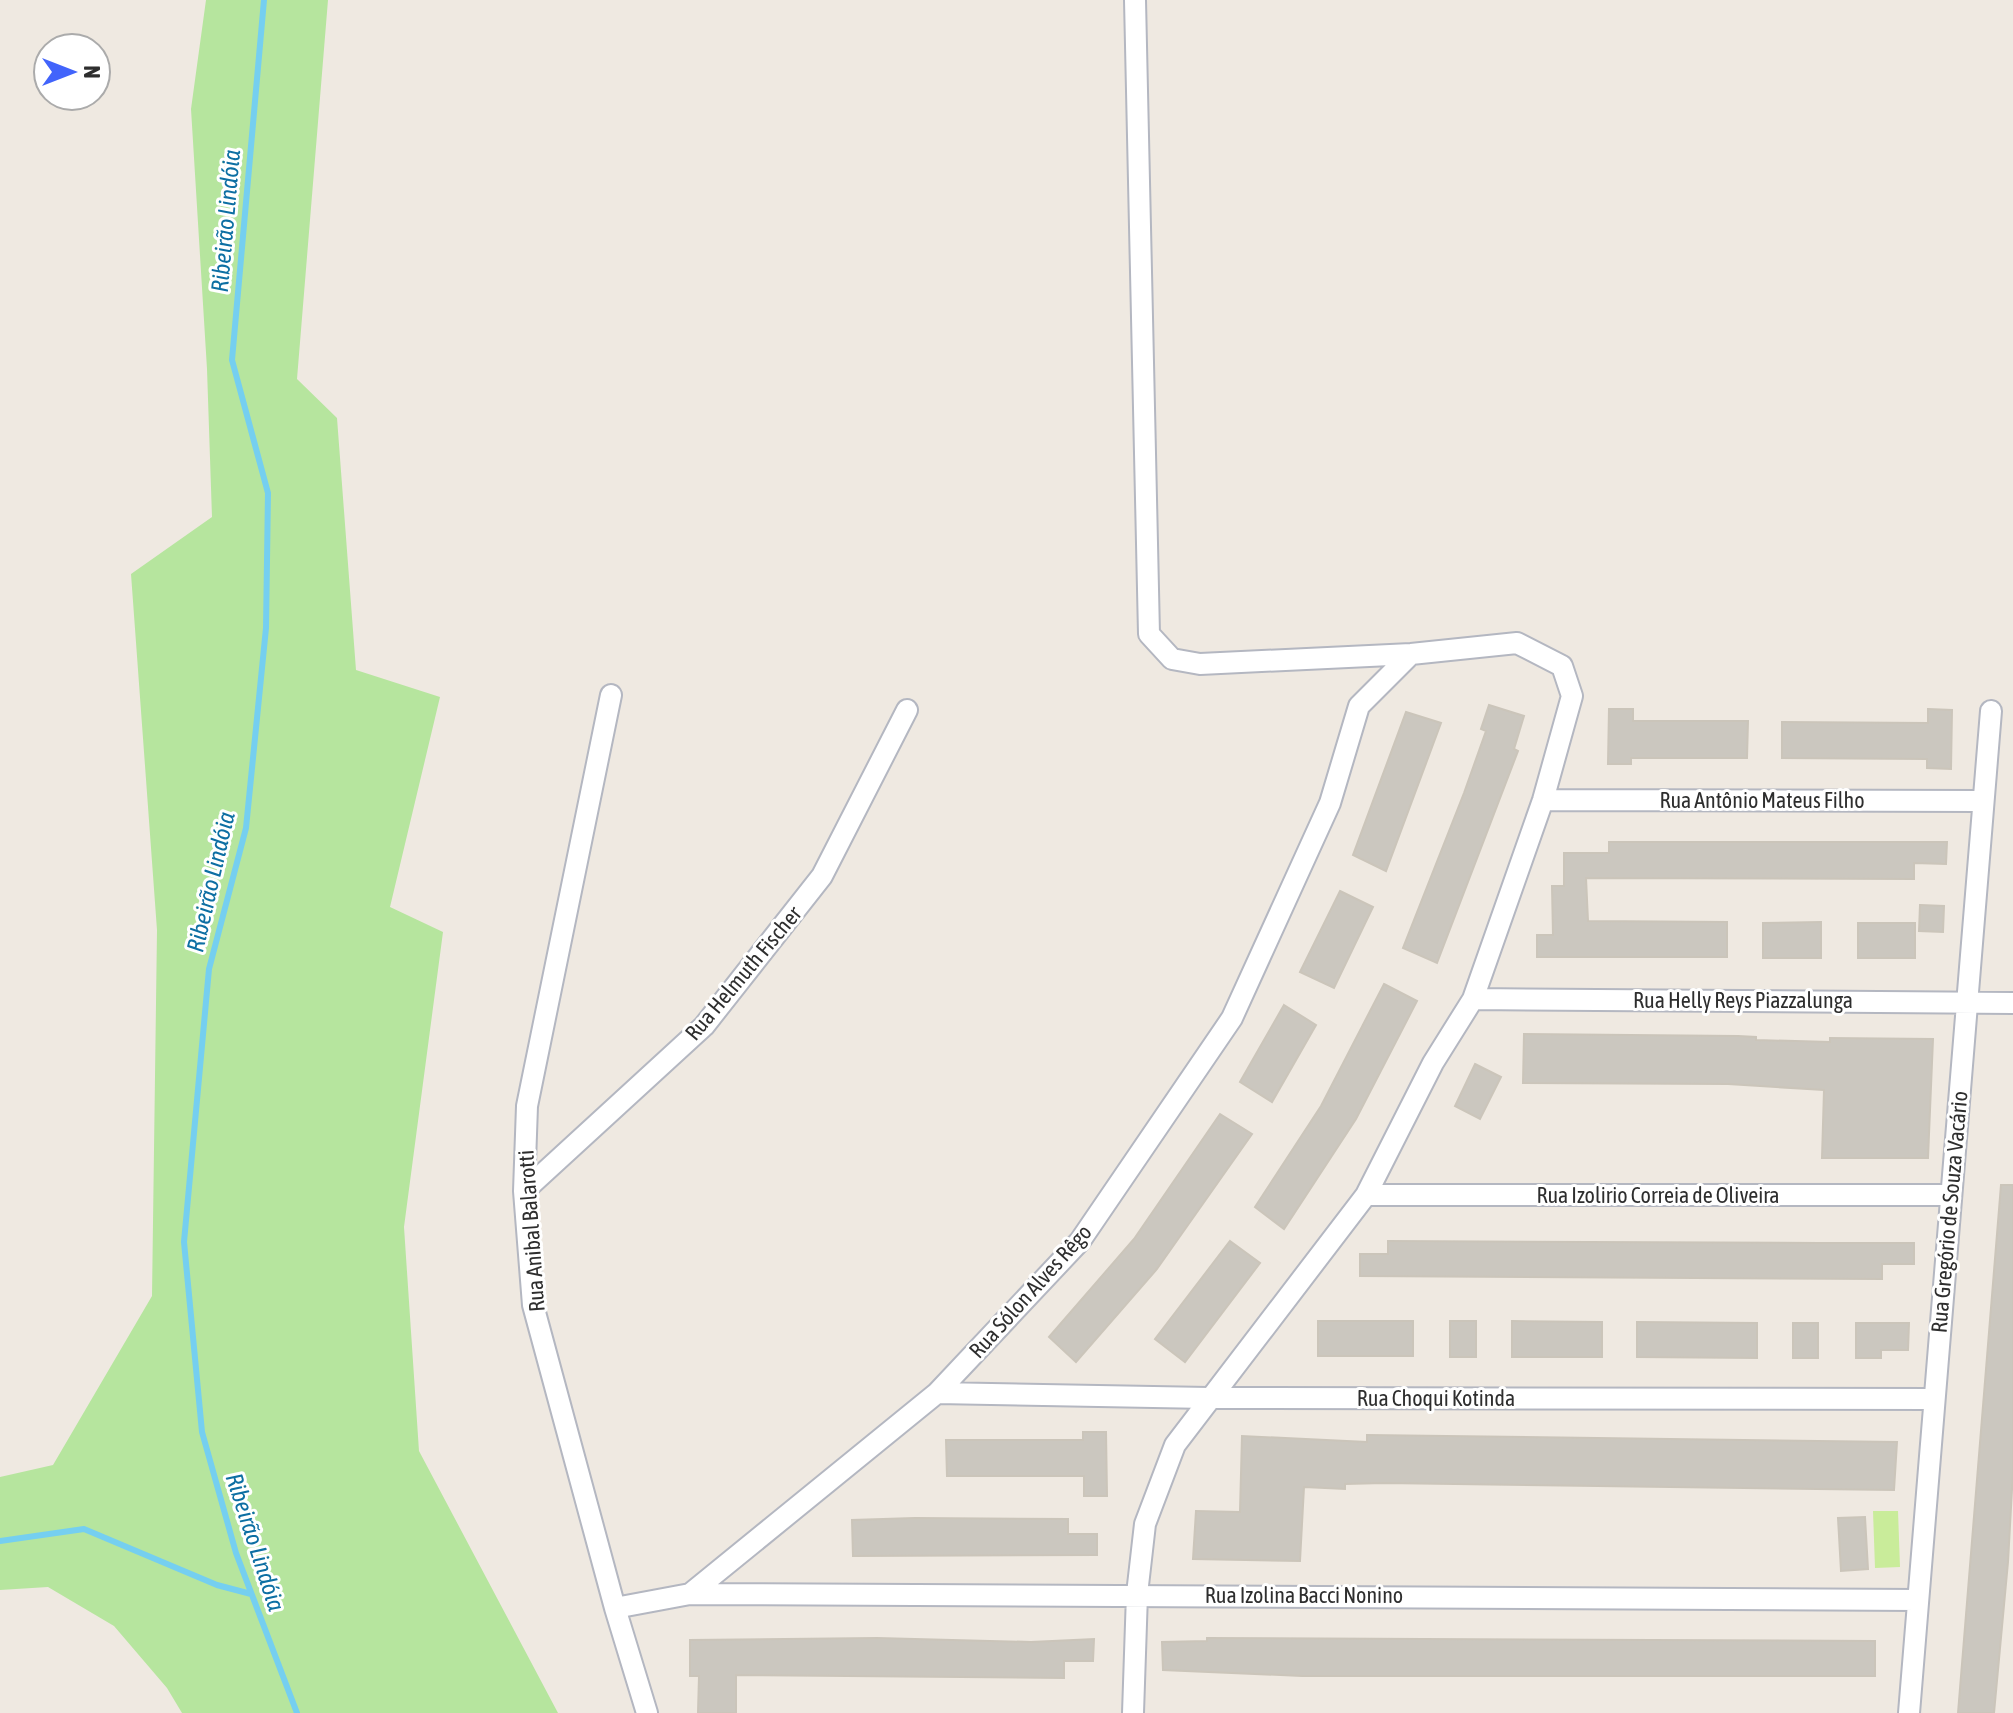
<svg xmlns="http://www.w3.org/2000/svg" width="2013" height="1713" font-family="'Asap Condensed',sans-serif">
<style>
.green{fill:#b6e59e}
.pitch{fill:#c9ec9a}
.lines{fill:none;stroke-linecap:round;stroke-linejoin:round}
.stream{stroke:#75cff0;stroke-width:6}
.building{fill:#cbc7bf;stroke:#cbc5ba;stroke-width:2}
.minor-casing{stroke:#b4b7c1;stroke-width:24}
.minor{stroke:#fff;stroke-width:20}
.labels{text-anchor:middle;stroke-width:6;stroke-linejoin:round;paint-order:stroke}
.street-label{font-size:22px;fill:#2e2e2e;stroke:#fff}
.water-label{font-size:24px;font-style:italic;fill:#0d6fa3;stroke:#fff}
</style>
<rect width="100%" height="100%" fill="#efe9e1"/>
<path class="green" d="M206,0h122l-31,379 40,39 19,252 84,27 -50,210 53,25 -39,295 15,224 139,262h-376l-15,-25 -53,-62 -66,-39 -48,3v-113l53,-12 99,-169 5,-366 -26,-356 81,-57 -5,-148 -16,-260z"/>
<path class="pitch" d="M1873,1511h25l2,56 -25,1z"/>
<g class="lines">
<path class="stream" d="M264,0l-32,360 36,133 -2,135 -20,200 -37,141 -25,273 18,190 34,121 61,160
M0,1541l84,-12 133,56 34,9"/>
</g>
<path class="building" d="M1489,705l35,11 -10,33 4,2 -81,212 -34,-15 61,-155 22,-62 -5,-2z
M1609,709h24v12h115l-1,37h-116v6h-23z
M1928,709l24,1 -1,59 -24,-1v-9l-145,-1v-36l146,1z
M1406,712l35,11 -55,148 -33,-16z
M1609,842h338l-1,22 -32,-1v16l-328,-1 2,43 139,1v35h-190v-22h16l-1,-49h12v-33h45z
M1340,891l33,16 -39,81 -34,-16z
M1920,905l24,1 -1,26 -24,-1z
M1821,922v36h-58v-35z
M1858,923h57v35h-57z
M1384,984l33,17 -61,118 -72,110 -29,-22 66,-101z
M1284,1005l32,20 -44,77 -32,-20z
M1524,1034l214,2 18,1v3l74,2v-4l103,1 -5,119h-106l2,-68 -96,-6 -205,-1z
M1475,1064l26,13 -21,42 -25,-13z
M1220,1114l32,20 -95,135 -81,93 -27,-25 85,-98z
M2001,1185h12v286l-5,91 -14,151h-36z
M1230,1241l30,22 -75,99 -30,-23z
M1388,1241l432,2h94v21h-32v15l-522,-3v-22h28z
M1318,1321h95v35h-95z
M1450,1321h26v36h-26z
M1512,1321l90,1v35h-90z
M1637,1322l120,1v35l-120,-1z
M1793,1323h25v35h-25z
M1856,1323h53l-1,27h-27v8h-25z
M1083,1432h23l1,64h-23v-20h-137l-1,-36h137z
M1367,1435l530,7 -3,48 -510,-7 -39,1v5l-41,-2 -4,74 -107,-2 3,-48 44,1 2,-76 125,6z
M1865,1517l3,52 -27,2 -3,-53z
M915,1518l153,1v15h29v21l-244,1 -1,-36z
M877,1638l154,4 63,-3 -1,22h-29v17l-328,-3v38h-38l1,-37h-9v-36z
M1207,1638l668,3v35h-573l-139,-6 -1,-28 45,-1z"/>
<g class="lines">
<defs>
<path id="minor" d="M611,695l-84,411 -3,85 9,114 82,303 32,105
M1543,800l438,1
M1473,999l540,4
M524,1191l180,-165 118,-150 85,-166
M1366,1195h584
M937,1393l271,5 726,1
M690,1594l1228,6
M615,1608l75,-14 247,-201 143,-152 152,-223 98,-215 29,-97 52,-52
M1133,1713l4,-119 8,-70 30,-79 191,-250 67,-132 40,-64 70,-199 29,-104 -10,-30 -45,-23 -106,11 -211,10 -28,-5 -23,-25 -14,-634
M1909,1713l82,-1002"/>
</defs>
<use href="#minor" class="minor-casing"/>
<use href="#minor" class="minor"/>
</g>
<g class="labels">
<g class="street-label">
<text x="1762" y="808">Rua Antônio Mateus Filho</text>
<text transform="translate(743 973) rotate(-50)" y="8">Rua Helmuth Fischer</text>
<text x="1743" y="1008">Rua Helly Reys Piazzalunga</text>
<text x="1658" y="1203">Rua Izolirio Correia de Oliveira</text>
<text transform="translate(1949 1212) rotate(-85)" y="8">Rua Gregório de Souza Vacário</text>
<text transform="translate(531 1231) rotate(-94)" y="8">Rua Anibal Balarotti</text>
<text transform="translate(1030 1291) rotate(-48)" y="8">Rua Sólon Alves Rêgo</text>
<text x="1436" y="1406">Rua Choqui Kotinda</text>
<text x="1304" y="1603">Rua Izolina Bacci Nonino</text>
</g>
<g class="water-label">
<text transform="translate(226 221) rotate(-85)" y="8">Ribeirão Lindóia</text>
<text transform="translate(211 882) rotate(-77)" y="8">Ribeirão Lindóia</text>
<text transform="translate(255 1542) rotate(72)" y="8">Ribeirão Lindóia</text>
</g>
</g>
<g transform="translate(72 72) rotate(90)"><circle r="38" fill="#ffffff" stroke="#ababab" stroke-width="2"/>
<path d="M0-6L14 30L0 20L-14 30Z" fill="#4264fb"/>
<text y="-12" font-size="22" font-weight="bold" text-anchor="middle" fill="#2e2e2e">N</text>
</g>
</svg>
